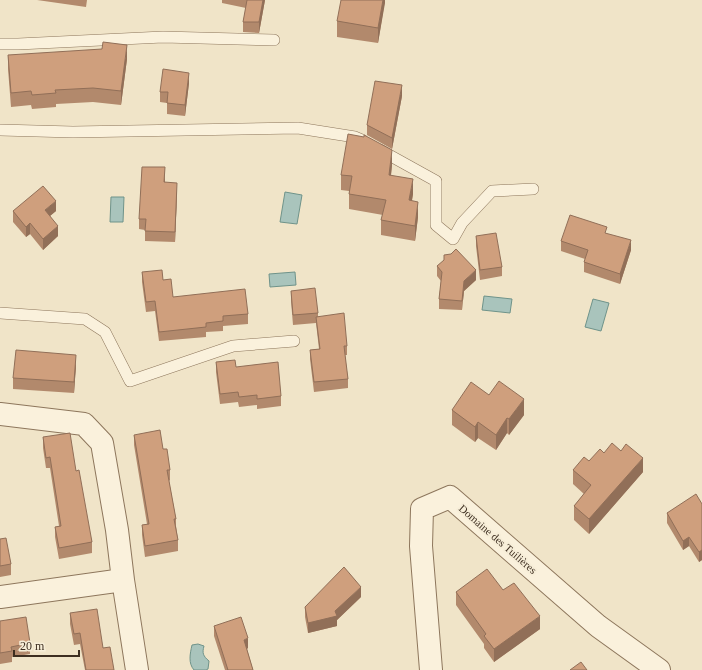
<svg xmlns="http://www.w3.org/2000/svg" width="702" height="670" font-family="'Times New Roman',serif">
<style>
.water{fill:#a9c4bc;stroke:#6f938a}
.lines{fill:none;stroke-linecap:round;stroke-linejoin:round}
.service-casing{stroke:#8d765c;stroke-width:12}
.minor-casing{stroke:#8d765c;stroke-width:24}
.service{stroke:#faf1dc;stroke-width:11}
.minor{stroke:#faf1dc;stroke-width:22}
.wall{fill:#b2896c}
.shaded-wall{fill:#916f58}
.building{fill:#cf9f7d;stroke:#916f58}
.labels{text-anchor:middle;stroke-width:4;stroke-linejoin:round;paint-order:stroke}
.street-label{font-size:11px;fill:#3d2e20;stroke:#f7eed8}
</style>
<rect width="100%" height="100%" fill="#f0e4c8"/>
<path class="water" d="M285,192l17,3 -5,29 -17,-2z
M111,197h13l-1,25h-13z
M295,272l1,13 -26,2 -1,-13z
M484,296l28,3 -2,14 -28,-3z
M593,299l16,4 -8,28 -16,-4z
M198,644l6,2c-2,7 -1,10 5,15l-1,8 -2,1h-12c-6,-7 -4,-16 -2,-25z"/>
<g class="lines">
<defs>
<path id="service" d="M0,44h18l145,-7 111,3
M0,130l73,2 225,-4 57,9 7,3
M380,150l56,31v44l17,14 9,-16 30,-32 41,-2
M0,313l85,6 20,13 25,49 103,-35 61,-5"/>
<path id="minor" d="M0,414l84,10 18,19 15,87 6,50 -123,17
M123,580l14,90
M431,670l-10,-124 1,-37 28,-12 148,129 61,44"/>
</defs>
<use href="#service" class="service-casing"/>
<use href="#minor" class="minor-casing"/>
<use href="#service" class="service"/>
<use href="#minor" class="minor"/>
</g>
<path class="wall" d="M37,0h50l-1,7z
M222,0h43l-6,33 -16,-1v-10l3,-14 -24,-5z
M385,0l-7,43 -41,-6v-16z
M8,55l119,4 -6,46 -28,-3 -37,2v3l-24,2 -1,-4 -20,2 -3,-38z
M189,83l-4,33 -18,-2v-11l-7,-1v-10z
M402,96l-10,53 -25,-14v-10z
M392,165l-1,11 22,18 -1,7 6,16 -3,24 -34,-6v-15l2,-5 -34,-6v-18l-8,-1v-15z
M165,178v4l12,11 -2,49 -30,-1v-11l-6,-1v-10z
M13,211h43l-6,5 8,20 -15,14 -13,-16 -4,3 -13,-15z
M607,234l24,16 -11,34 -36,-12v-10l1,-3 -24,-8v-10z
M476,236l26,31v9l-22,4 -4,-34z
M437,266l39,14 -12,11 -2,19 -23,-1v-10l2,-18 -4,-5z
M142,272l21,8 10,17 75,17v10l-25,2v5l-17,1v5l-47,4 -4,-30 -9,1 -4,-30z
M291,291l27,22v3l29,30v9h-2l3,24v9l-34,4 -4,-33v-9l9,-1 -3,-26 -23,2 -2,-24z
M216,362l20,5 45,29v10l-24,3v-4l-18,2 -1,-5 -18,2 -4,-32z
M76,365l-2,28 -61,-4v-11z
M489,395l35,20 -15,20 -2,-2 -11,17 -18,-12 -3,4 -23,-17v-15z
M134,435l29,14 7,21v10l-1,1 7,38v7l2,14v11l-33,6 -3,-22v-10l5,-1 -13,-79z
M43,437l33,34 16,71v11l-33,6 -4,-22v-10l4,-1 -9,-58h-4l-3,-20z
M604,453l39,19 -54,62 -15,-14v-14l10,-12 -11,-10v-14z
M702,504v56l-3,2 -10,-16 -6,4 -16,-27v-10z
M0,539l11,25v11l-11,2z
M503,590l37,39 -46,33 -10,-14v-4l-28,-39v-13z
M361,597l-24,23v6l-29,7 -3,-16v-10z
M70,613l33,35 11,22h-29l-5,-26 -6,1 -4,-21z
M0,621l30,22v11l-18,3v5l-12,2z
M214,626l34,22 -1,1 6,21h-28l-11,-34z"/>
<path class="shaded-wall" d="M263,0h2l-6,33v-11z
M383,0h2v3l-7,40v-15z
M127,45v14l-6,46v-14z
M189,73v10l-4,33v-11z
M402,85v11l-10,53v-11z
M392,150v15l-3,26v-16z
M165,167v11l-1,15v-11z
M413,179v15l-4,21v-15z
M177,183v10l-2,49v-10z
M56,201v10l-11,9v-10z
M418,202v15l-3,24v-15z
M30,223v11l-4,3v-10z
M58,226v10l-15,14v-11z
M631,240v10l-11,34v-10z
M476,270v10l-12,11 -2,19 2,-29z
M76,355v10l-2,28v-11z
M524,399v16l-15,20v-16z
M507,418v15l-11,17v-15z
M478,422v16l-3,4v-15z
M643,458v14l-54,62v-15z
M689,537v9l-6,4v-9z
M702,550v10l-3,2v-10z
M361,587v10l-24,23v6l-29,7v-10l27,-12z
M540,616v13l-46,33v-13z
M248,638v10l-4,2v-10z"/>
<path class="building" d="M247,0h16l-4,22h-16z
M341,0h42l-5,28 -41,-7z
M103,42l24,3 -6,46 -28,-3 -38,2 1,3 -24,2 -1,-4 -20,2 -3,-38 94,-6z
M163,69l26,4 -4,32 -18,-2 1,-11h-8z
M375,81l27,4 -10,53 -25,-13z
M348,134l16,3v-2l28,15 -3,25 24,4 -4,21 9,2 -3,24 -34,-6 5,-20 -37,-6 3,-18 -11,-1z
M142,167h23l-1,15 13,1 -2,49 -30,-1 1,-12h-7z
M43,186l13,15 -11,9 13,16 -15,13 -13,-16 -4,4 -13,-16z
M570,215l37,12 -2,6 26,7 -11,34 -36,-12 4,-12 -27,-9z
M496,233l6,34 -22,3 -4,-34z
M456,249l20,21 -12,11 -2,20 -23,-2 3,-27 -5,-6 7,-6v-5l7,-1z
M162,270l1,10 8,-1 2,18 72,-8 3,25 -25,2v5l-17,2v4l-47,5 -4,-31 -9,1 -4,-30z
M315,288l3,25 -25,2 -2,-24z
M344,313l3,33h-3l4,33 -34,3 -4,-32 10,-1 -4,-32z
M16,350l60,5 -2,27 -61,-4z
M235,360l1,7 42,-5 3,34 -24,3v-4l-18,2 -1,-5 -18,2 -4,-32z
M499,381l25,18 -15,20 -2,-1 -11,17 -18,-13 -3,5 -23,-17 19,-28 18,13z
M160,430l3,19h4l3,21h-3l9,49h-2l4,21 -33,6 -3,-21 7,-1 -15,-89z
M70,433l6,38 3,-1 13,72 -33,6 -4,-21 6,-1 -11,-69 -4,1 -3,-21z
M612,443l9,8 5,-7 17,14 -54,61 -15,-13 17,-21 -18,-15 11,-13 5,4 11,-12 4,4z
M696,494l6,10v46l-3,2 -10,-15 -6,4 -16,-28z
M6,538l5,26 -11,2v-27z
M344,567l17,20 -26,24 2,5 -29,7 -3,-16z
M487,569l16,21 11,-7 26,33 -46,33 -10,-13 2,-2 -30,-42z
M97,609l6,39 7,-1 4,23h-28l-6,-37 -6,1 -4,-21z
M26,617l4,26 -19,4 1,4 -12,2v-32z
M241,617l7,21 -4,2 9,30h-26h1l-14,-44z
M581,662l6,8h-17z"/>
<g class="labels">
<g class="street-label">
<text transform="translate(498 539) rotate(41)" y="4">Domaine des Tuilières</text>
</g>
</g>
<path d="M14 650v6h65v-6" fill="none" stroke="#3d2e20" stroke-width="2"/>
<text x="20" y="650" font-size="12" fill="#3d2e20" stroke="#f7eed8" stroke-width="3" paint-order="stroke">20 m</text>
</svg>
